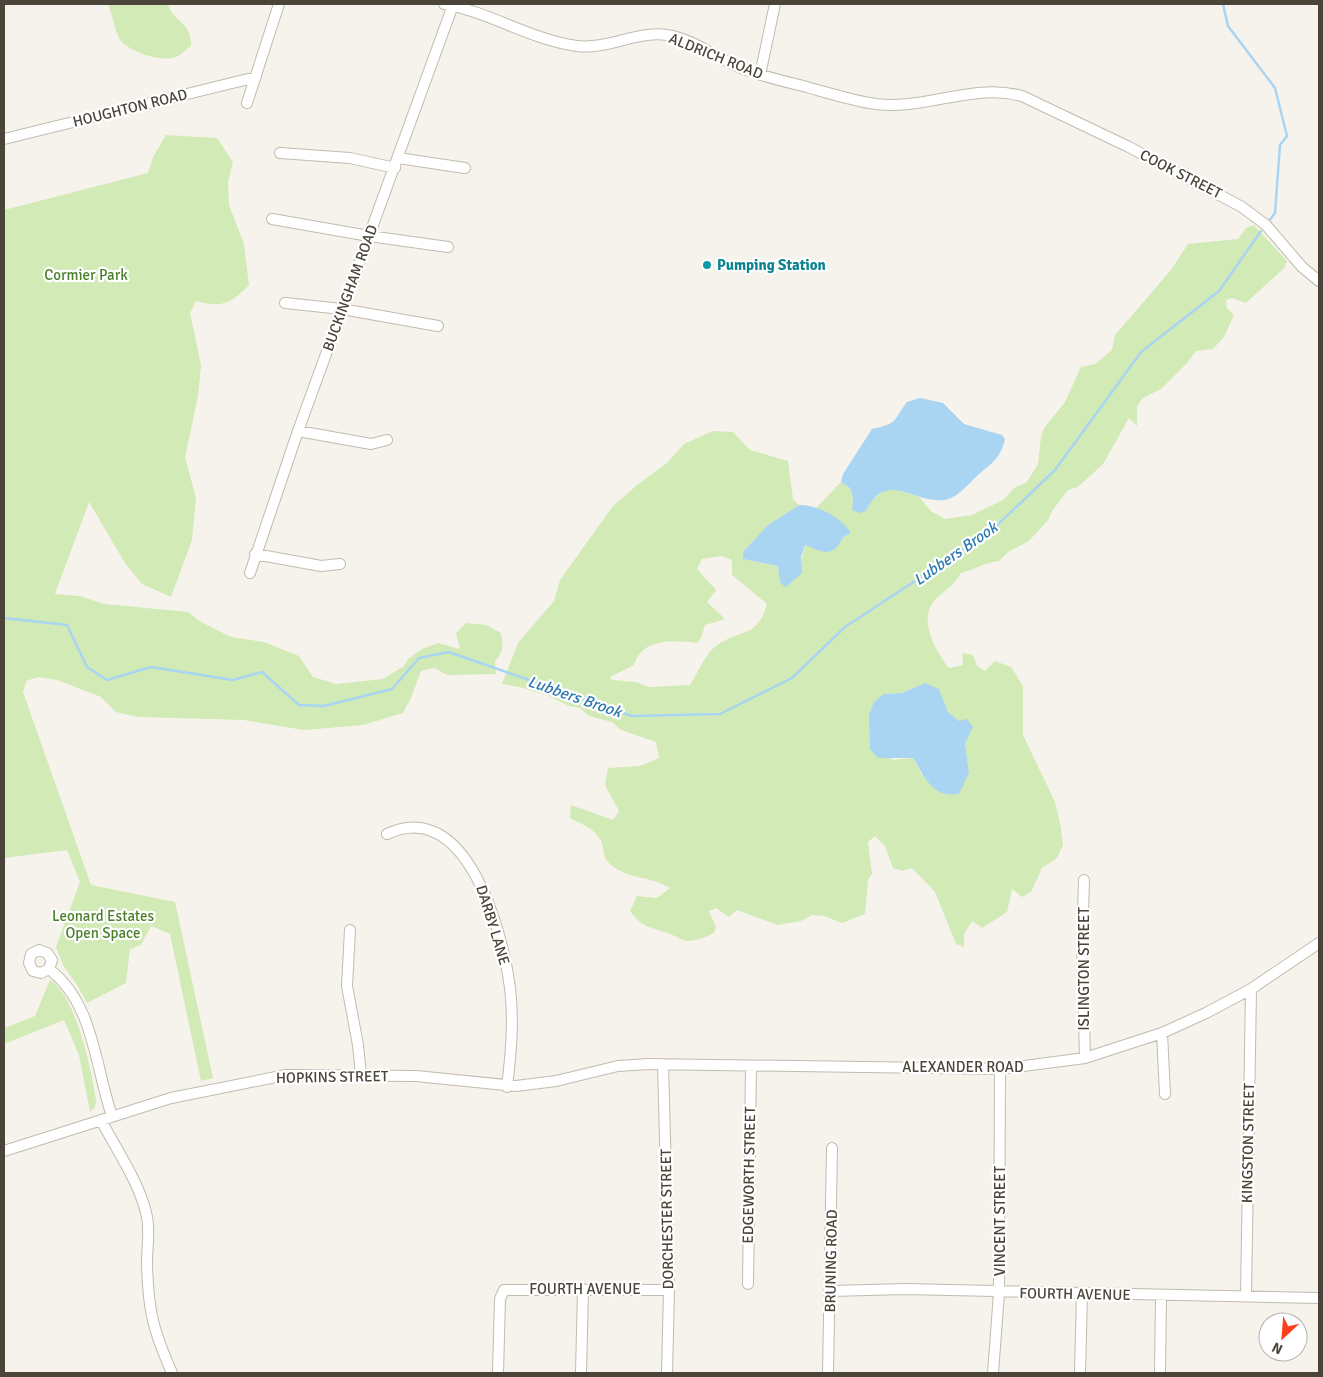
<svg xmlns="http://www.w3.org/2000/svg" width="1323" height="1377" font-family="Signika,sans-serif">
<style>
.green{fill:#d2eab5;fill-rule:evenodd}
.water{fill:#a9d4f2}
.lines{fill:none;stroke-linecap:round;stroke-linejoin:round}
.stream{stroke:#a9d4f2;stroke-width:2.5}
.minor-casing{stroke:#c2bbae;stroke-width:12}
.minor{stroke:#fff;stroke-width:10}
.culture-dot{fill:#0f9aa8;stroke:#fff;stroke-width:2}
.labels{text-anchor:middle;stroke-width:4.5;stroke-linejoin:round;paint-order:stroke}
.street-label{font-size:15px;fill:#4b4439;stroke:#fff}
.culture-label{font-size:15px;font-weight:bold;fill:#0d838f;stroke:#fff;text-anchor:start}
.park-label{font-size:15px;fill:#4a7f2a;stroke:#fff}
.water-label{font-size:16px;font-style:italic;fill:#2e7ab2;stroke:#fff}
</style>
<rect width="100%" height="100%" fill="#f6f3ec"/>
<path class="green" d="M108,4h60c5,19 24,17 23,42 -6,4 -11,11 -19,12 -14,3 -46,-7 -53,-20 -5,-11 -7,-24 -11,-34z
M166,135l51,3 16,24 -5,20 1,23 15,39 5,41c-19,19 -26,23 -53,16l-6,12 11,52 -3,31 -13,61 11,41 -4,42 -21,57 -29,-13 -17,-21 -36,-61 -34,92 24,2 26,8 83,8 13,10 30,15 33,5 35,14 14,21 23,7 47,-5 21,-13 4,-7 14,-10 16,-6 22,6 -4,-16 10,-10 20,2 15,8c2,12 3,18 -6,28l1,13 -49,1 -13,-7 -13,3 -10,27 -8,15 -40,12 -59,5 -60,-10 -106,-3 -22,-5 -15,-15 -44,-17 -19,-3 -12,4 -3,11 68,193 84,17 38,176 -12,3 -31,-147 -19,-8 -10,19 -11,4 -4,34 -39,20 -10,-18 -14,-20 -7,-18 24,-65 -13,-32 -63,8v-648l144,-37 5,-16z
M1254,225l33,36 -3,7 -38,35 -14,-5 -6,2 1,8 7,7 -10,22 -11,12 -17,2 -9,12 -26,26 -18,9 -6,8v20l-8,-8 -26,46 -25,23 -10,3 -16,21 -4,9 -19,21 -21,11 -9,9c-14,1 -25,9 -38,12 -7,13 -18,18 -27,28 -16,20 2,50 15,67l14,-3 -1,-12 11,2 4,11 8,5 10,-10 16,6 12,19v49l32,67 6,26 2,17 -6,13 -15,10 -11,24 -9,5 -10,-8 -5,23 -25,16 -10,-7 -8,13v13l-8,-3 -21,-52 -23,-24 -10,3 -9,-3 -8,-22 -10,-10 -7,6 4,32 -4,6 -3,34 -23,9 -18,-7 -12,-1 -11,6 -23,4 -41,-15 -8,7 -13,-9 -7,3 7,16 -2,6c-8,4 -16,7 -26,8 -6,0 -12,-5 -18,-7 -18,-7 -27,-5 -40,-23l7,-15 20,2 13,-10c-18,-12 -43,-8 -61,-25 -7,-6 -4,-14 -8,-22 -5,-12 -20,-17 -31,-23l1,-13 42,15 6,-9 -14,-26 3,-17 32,-2 19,-8 -3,-16 -35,-12 -9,-8 -23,-6 -9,-8 -11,-2 -20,-10 -30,-9 -17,-3 16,-41 36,-42 6,-21 53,-74 24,-21 30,-22 17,-19 29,-13 20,1 17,18 38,11 5,38 6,6 -31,20 -25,27v7l35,7 2,17 20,-16 5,-22 8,3 21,-31 -18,-9 25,-26 9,6 3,10 -1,6 14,7 5,-10 14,-11 10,-1 24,8 13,15 13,7 27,-4 31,-15 11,-12 13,-6 11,-18 3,-27 3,-9 21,-26 16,-35 14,-3 17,-14 3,-15 56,-65 17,-26 50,-5 8,-11zM722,556l10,4v15l35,29c-10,35 -26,24 -51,42 -11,8 -19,28 -26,39l-41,2 -13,-5 -24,-2 -2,-3 24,-12c8,-27 40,-25 63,-22l4,-5 4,-13 20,-6 -18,-17 9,-12 -19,-21 5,-10zM925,683l14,6 9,23 11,9 6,22 4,30 -47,2 -9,-17 -21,2 -7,-66 17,-1z
M50,980c26,15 42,92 46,121l-1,6 -5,5 -11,-57 -15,-35 -60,24v-16l31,-12z"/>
<path class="water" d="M920,398l23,5 21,21 38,11 3,4c-5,20 -12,23 -27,36 -10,9 -20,23 -34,25 -32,4 -57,-31 -78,11l-7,2 -7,-3 1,-12 -3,-10 -9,-6 2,-8 29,-45c27,-6 20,-7 35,-27z
M799,505c19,0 42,12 52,28l-8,4c-10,22 -21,15 -38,8l-4,12 1,16 -16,14 -6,-4 -2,-17 -35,-7v-7l25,-27z
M925,683l14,6 9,23 11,9 8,-2 6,8 -8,16 4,30 -10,21c-27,4 -34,-17 -46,-36h-35l-8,-9 -1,-34 5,-13 10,-8 18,-1z"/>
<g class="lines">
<path class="stream" d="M1223,4l5,22 47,62 12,48 -7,9 -5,68 -6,8
M4,618l63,7 20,42 20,13 44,-13 82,13 29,-8 37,33 25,1 68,-17 27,-31 30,-6 183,64 88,-2 72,-36 53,-51 146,-96 64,-61 86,-118 78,-61 42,-60"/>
<defs>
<path id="minor" d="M444,4c46,8 87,36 133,42 33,4 63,-18 96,-10 25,6 45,23 68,32 20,8 42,13 62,18 22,6 44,13 66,17 52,10 101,-21 153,-7l107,51 113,60 24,18 36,42 17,14
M760,75l15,-71
M247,103l32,-99
M4,139l252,-62
M280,153l70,5 45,10
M398,158l67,10
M272,219l97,17 79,11
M285,303l57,6 96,17
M298,431l73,13 16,-4
M255,554l66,12 19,-2
M250,573l48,-142 155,-426
M387,834c80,-38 116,99 123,154 4,33 1,66 -3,99
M1084,880l-2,64 3,114
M350,930l-3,56 11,59 3,30
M49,969l3,-9 -5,-7 -8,-3 -8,4 -2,9 4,8 8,2 8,-4c45,34 46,98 63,147
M1162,1033l3,61
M663,1064l6,226 -2,83
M101,1120c15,29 40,65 46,97 3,15 0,30 0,46 1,47 6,67 25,110
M4,1151l167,-53 115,-23 130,1 100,10 40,-5 62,-15 30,-2 352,5 85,-11 77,-25 44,-20 45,-24 68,-46
M748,1284l3,-218
M831,1291l74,-2 414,9
M1246,1296l5,-307
M498,1373l2,-74 4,-9h165
M581,1373l2,-84
M828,1373l4,-225
M993,1373l6,-80 1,-224
M1080,1373l2,-80
M1160,1373l1,-78"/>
</defs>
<use href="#minor" class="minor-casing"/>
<use href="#minor" class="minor"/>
</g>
<circle class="culture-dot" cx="707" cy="265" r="5"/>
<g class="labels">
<g class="street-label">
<text transform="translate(716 56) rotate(22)" y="5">ALDRICH ROAD</text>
<text transform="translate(130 108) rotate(-14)" y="5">HOUGHTON ROAD</text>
<text transform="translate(1181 174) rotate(27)" y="5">COOK STREET</text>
<text transform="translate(350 288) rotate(-70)" y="5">BUCKINGHAM ROAD</text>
<text transform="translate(493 925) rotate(73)" y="5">DARBY LANE</text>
<text transform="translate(1084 969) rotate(-90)" y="5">ISLINGTON STREET</text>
<text x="963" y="1072">ALEXANDER ROAD</text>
<text transform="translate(332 1077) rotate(-1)" y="5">HOPKINS STREET</text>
<text transform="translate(1248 1143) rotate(-89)" y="5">KINGSTON STREET</text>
<text transform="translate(749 1175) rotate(-89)" y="5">EDGEWORTH STREET</text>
<text transform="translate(667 1219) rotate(-91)" y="5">DORCHESTER STREET</text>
<text transform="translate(1000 1221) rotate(-90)" y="5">VINCENT STREET</text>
<text transform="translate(831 1261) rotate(-89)" y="5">BRUNING ROAD</text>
<text x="585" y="1294">FOURTH AVENUE</text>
<text transform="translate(1075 1294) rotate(1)" y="5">FOURTH AVENUE</text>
</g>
<g class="culture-label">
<text x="717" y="270">Pumping Station</text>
</g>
<g class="park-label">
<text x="86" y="280">Cormier Park</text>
<text x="103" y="921">Leonard Estates<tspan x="103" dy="17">Open Space</tspan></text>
</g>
<g class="water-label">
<text transform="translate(955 553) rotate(-35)" y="6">Lubbers Brook</text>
<text transform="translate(575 696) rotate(19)" y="6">Lubbers Brook</text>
</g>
</g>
<rect width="1323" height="1377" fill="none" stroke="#4b4439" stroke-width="10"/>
<g transform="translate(1283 1337) rotate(206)"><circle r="24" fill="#ffffff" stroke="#b7b4b0"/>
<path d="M0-4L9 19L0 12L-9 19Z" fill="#fc3f1d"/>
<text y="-8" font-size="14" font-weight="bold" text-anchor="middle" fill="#4b4439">N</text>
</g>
</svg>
